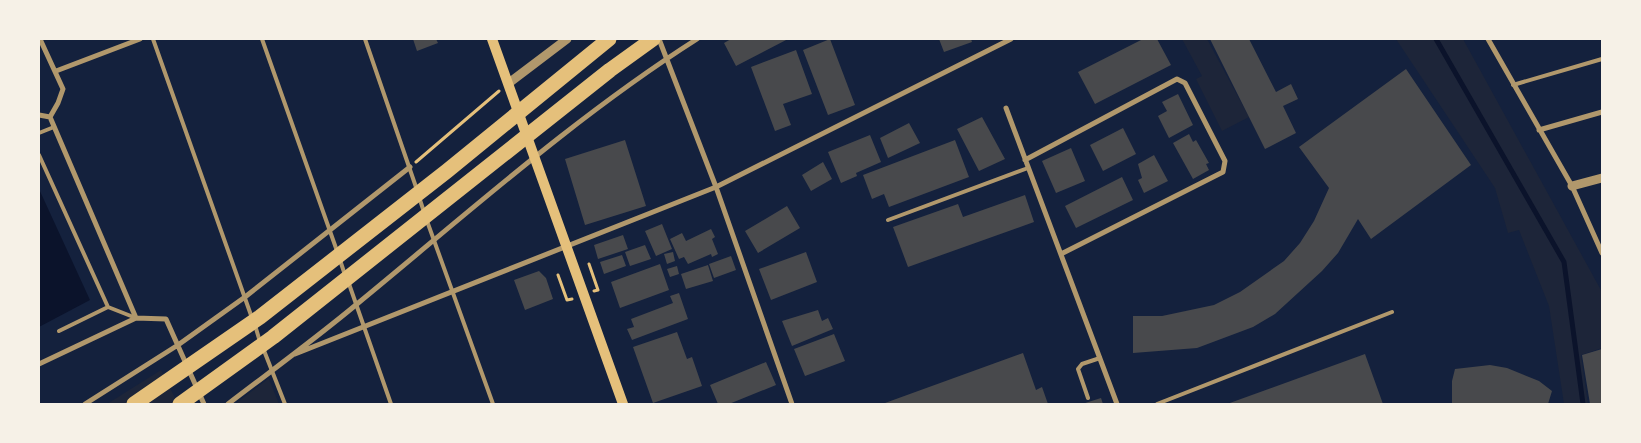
<svg xmlns="http://www.w3.org/2000/svg" width="1641" height="443" font-family="'Noto Serif',serif">
<style>
.green{fill:#1d2539}
.water{fill:#0b132b}
.lines{fill:none;stroke-linecap:round;stroke-linejoin:round}
.stream{stroke:#0b132b;stroke-width:5}
.building{fill:#48494c}
.path{stroke:#e5c07b;stroke-width:3}
.service{stroke:#b1986c;stroke-width:4}
.minor{stroke:#b1986c;stroke-width:5}
.tertiary{stroke:#b1986c;stroke-width:9}
.secondary{stroke:#e5c07b;stroke-width:10}
.motorway{stroke:#e5c07b;stroke-width:15}
</style>
<rect width="100%" height="100%" fill="#14213d"/>
<path class="green" d="M1182,39h25l42,78 -27,14 -26,-52 6,-3z
M1396,39h67l139,253v56l-21,7 7,49h-24l-15,-98 -30,-76 -11,3 -13,-45z
M161,370l17,34h-71z
M269,379l10,25h-44l33,-25z"/>
<path class="water" d="M39,189l51,111 -51,27z"/>
<g class="lines">
<path class="stream" d="M1436,39l128,223 19,142"/>
</g>
<path class="building" d="M413,39h23l2,4 -21,8z
M731,39h57l-52,27 -12,-23z
M830,39l25,66 -27,10 -25,-65z
M939,39h32l1,3 -28,10z
M1143,39h14l14,26 -76,39 -17,-32z
M1210,39h39l27,53 15,-8 7,15 -15,7 13,27 -31,16z
M796,50l16,44 -29,10 8,21 -16,6 -24,-64z
M1406,69l65,96 -100,74 -13,-20 -20,34 -16,18 -47,43 -22,13 -56,21 -64,5v-37h29l52,-11 26,-13 44,-31 16,-18 14,-22 15,-33 -30,-41z
M1178,94l15,31 -24,13 -11,-22 9,-5 -5,-9z
M982,117l23,42 -26,12 -22,-42z
M909,123l11,20 -32,15 -8,-20z
M1123,128l13,26 -33,17 -13,-26z
M1189,134l4,8 3,-2 13,23 -3,1 3,6 -16,9 -20,-36z
M870,135l11,27 -25,11 1,3 -16,7 -13,-31z
M625,140l21,66 -61,19 -20,-66z
M955,140l14,37 -80,30 -5,-13 -12,5 -9,-24z
M1071,148l14,33 -29,12 -14,-32z
M1154,155l14,26 -24,12 -6,-13 4,-2 -4,-14z
M823,162l9,17 -21,12 -9,-16z
M1122,177l11,23 -57,28 -11,-22z
M1025,195l9,27 -126,45 -15,-40 65,-23 5,13z
M787,206l13,22 -42,25 -13,-22z
M662,224l10,25 -16,7 -11,-25z
M711,229l4,8 -3,2 6,15 -6,3 -1,-3 -23,10 -4,-7 -5,2 -9,-20 12,-6 4,8z
M623,235l5,14 -30,10 -4,-14z
M645,245l6,14 -21,7 -5,-14z
M673,252l2,9 -8,3 -3,-10z
M806,252l11,30 -46,18 -12,-31z
M622,255l4,11 -22,8 -4,-12z
M731,256l5,14 -22,8 -5,-14z
M660,264l9,26 -49,18 -9,-26z
M708,265l5,16 -27,8 -5,-15z
M677,266l2,8 -9,3 -3,-8z
M539,271l7,7 7,21 -28,11 -11,-30z
M679,293l9,26 -56,21 -5,-11 7,-2 -3,-8 42,-16 -3,-7z
M818,310l4,11 6,-3 5,11 -41,17 -10,-25z
M677,332l10,27 5,-2 10,29 -49,17 -20,-56z
M834,334l11,27 -40,15 -11,-27z
M1602,349v55h-12l-8,-49z
M1023,353l13,37 6,-3 6,17h-162l-1,-1z
M1365,354l18,50h-156z
M766,362l10,23 -47,19h-11l-8,-19z
M1490,365l17,3 32,13 13,10 -4,13h-96v-23l3,-12z
M1101,398l2,6h-21z"/>
<g class="lines">
<path class="path" d="M416,162l83,-71
M589,264l9,26 -4,1
M558,275l9,25 5,-1"/>
<path class="service" d="M153,39l99,279
M262,39l75,212
M365,39l52,151
M1513,85l89,-26
M39,133l15,-6
M39,155l69,152 -49,24
M419,197l5,15
M888,220l140,-52
M427,221l66,183
M340,260l5,15
M348,281l43,123
M108,307l28,11
M255,325l5,17
M263,348l22,56
M1088,398l-10,-29 4,-5 18,-6
M1157,404l235,-92"/>
<path class="minor" d="M40,39l23,50 -5,14 -8,14 86,201
M659,39l57,148 76,217
M1488,39l84,147 30,67
M56,71l84,-32
M1006,108l111,296
M39,115l11,2
M1539,130l63,-18
M1025,160l152,-81 8,4 40,78 -2,11 -162,82
M295,354l421,-167 295,-148
M39,364l97,-46 30,1 38,85
M85,404l93,-59 67,-48 165,-130
M228,404c43,-33 87,-65 129,-100 111,-91 219,-188 340,-265"/>
<path class="tertiary" d="M509,83l58,-44
M1572,186l30,-8"/>
<path class="secondary" d="M492,39l131,365"/>
<path class="motorway" d="M134,404l126,-87 187,-146 162,-132
M180,404l93,-67 337,-267 43,-31"/>
</g>
<rect width="1641" height="443" fill="none" stroke="#f6f1e7" stroke-width="80"/>
</svg>
